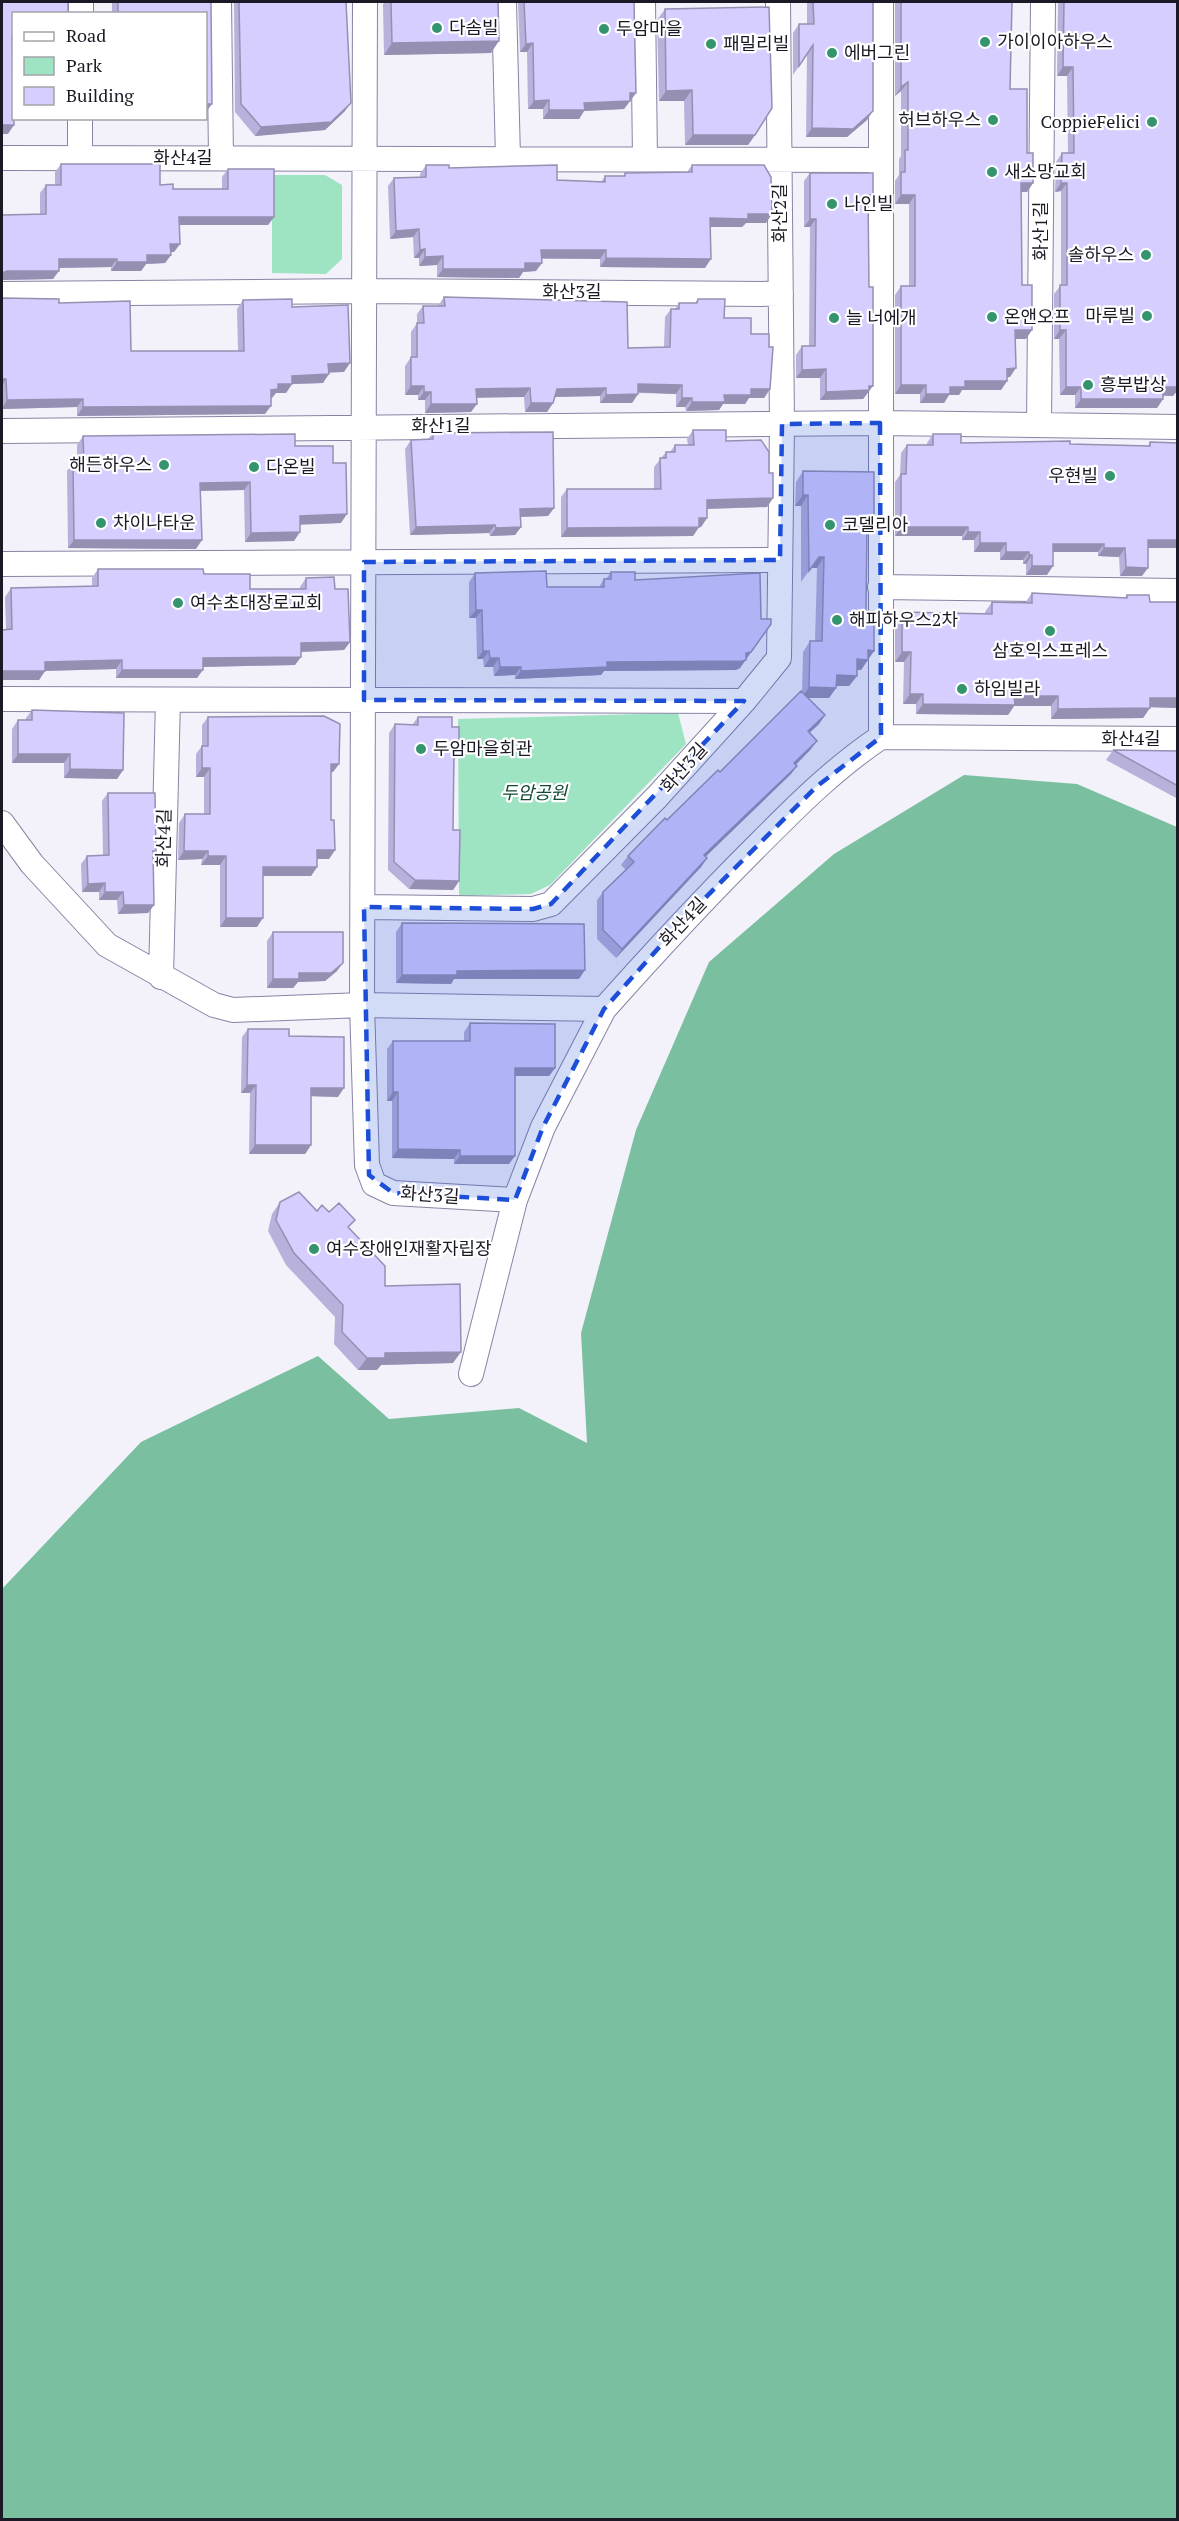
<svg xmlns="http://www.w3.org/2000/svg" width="1179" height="2521" font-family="'PT Serif','Noto Sans KR',serif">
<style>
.green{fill:#9ee3c2}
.forest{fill:#7abfa0}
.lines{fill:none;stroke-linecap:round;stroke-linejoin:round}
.street-casing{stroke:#8883a4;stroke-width:26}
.street{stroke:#fff;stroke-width:24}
.wall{fill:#b7b1db}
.shaded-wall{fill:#9590b2}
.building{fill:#d5ceff;stroke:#9590b2;stroke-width:1.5}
.marked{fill:#1d4ed8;fill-opacity:0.2;stroke:#1d4ed8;stroke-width:4.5;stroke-dasharray:12 8;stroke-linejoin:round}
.poi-dot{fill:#33946e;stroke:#fff;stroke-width:2}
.labels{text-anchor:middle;stroke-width:4.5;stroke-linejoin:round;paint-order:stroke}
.poi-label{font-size:18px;fill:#1b1925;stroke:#fff;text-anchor:start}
.street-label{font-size:18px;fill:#1b1925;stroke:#fff}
.park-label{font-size:18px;font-style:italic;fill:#114934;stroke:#fff}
</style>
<rect width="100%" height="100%" fill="#f3f2fa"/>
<path class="green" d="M272,175h53l17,10v74l-16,15 -54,-1z
M678,713l8,31 -136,141 -19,9 -72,2 -1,-177z"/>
<path class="forest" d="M964,775l113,9 100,43v1692h-1175v-930l139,-147 177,-86 71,63 130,-11 68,35 -6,-110 55,-203 73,-168 125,-108z"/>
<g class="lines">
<defs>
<path id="street" d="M219,2l2,156
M365,2l-3,1003 5,160 7,19 19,9 122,7 -44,174
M504,2l4,156
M643,2l2,157
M81,14v-12
M2,158l879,2
M80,158v-40
M2,294l362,-3 417,3
M1039,424l4,-422
M2,431l878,-8 298,4
M2,564l778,-4
M880,587l298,4
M2,699l742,2
M881,737v-735
M2,823l30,41 75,81 107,60 19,5 129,-5 242,4c49,-55 98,-108 150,-160 41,-41 79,-80 127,-112l297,2
M364,907l169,2 18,-5 106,-107 87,-96 35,-43 3,-234 -4,-422
M161,977l7,-277
M515,1200l28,-73 61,-118"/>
</defs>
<use href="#street" class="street-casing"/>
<use href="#street" class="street"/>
</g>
<path class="wall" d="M112,2h99l-5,110v-98h-94z
M234,2h112l-1,109 -20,19 -70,6 -20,-24z
M385,2h113l-7,51 -107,2 -1,-51z
M518,2h116l2,91 -12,16 -40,2 -5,8h-36v-10h-15l-1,-57h-7z
M807,2h66l-6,118 -20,17h-41l1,-83 -14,21v-42l6,-9h8z
M895,2h117l-2,87 17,64 6,30 -6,9h-6l1,93 4,54h-11l-5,38h-3v4l-6,9h-39l-3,5h-10l-5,8h-24v-9h-25v-99l6,-9h8v-82h-14v-23l4,-6v-16l2,-3v-65l-6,5z
M1058,2h120l-1,146 -4,248h-10v3l-6,9h-82v-13h-15l-1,-56h-5v-45l7,-9v-94l-6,1 1,-30 6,-9h6l-1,-77h-10z
M665,9l90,126 -7,10h-63l-1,-44h-25l-2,-81z
M61,164l99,21 13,4h49v-12l6,-8 46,48 -6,8h-88v19l-6,8h-3v3l-6,8 -19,1 -5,7h-30v-4l-52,1 -6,11 -51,1v-65l38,-1v-21l6,-8h9v-13z
M426,165l131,15 44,2 4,-6h19l1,-3 62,-1 5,-7 74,58h-20l-4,4h-31l-6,41 -105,-1v-8h-58l-6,12 -13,1 -4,6 -82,-1v-12l-18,1v-8h-5l-1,-21 -23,2 -2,-53 6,-8 26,-1v-3z
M810,173l58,29 -1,192 -4,5 -43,1v-22h-24v-23l6,-9h7l1,-119h-6v-46z
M444,297l184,51 36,-1 1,-30 6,-8h4l4,-6h16l3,-4 26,19 27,16 19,55 -6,9h-15l-4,6h-22l-4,6 -33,1 -1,-4h-9v-13l-38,-1v1l-6,9h-32v-7l-46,1 -1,6 -6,9h-22l-1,-15h-48l-5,15 -46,1v-13h-7v-5h-13v-29l6,-9v-25l6,-9v-9l6,-8h15z
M2,298l57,5 72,48h107l-1,-42 6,-9 49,7 52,65h-15l-6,11 -31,1 -6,9h-11l-4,5 -6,16 -188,2v-9l-75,2z
M693,430l33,11 43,32 4,25 -6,9 -60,2v9l-6,9h-2l-6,9 -132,1v-40l6,-8h87v-22l12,-15h4l5,-7h13l-1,-6z
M433,433l121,75 -6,8 -28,1 1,10 -6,8 -25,1 -1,-3 -79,2 -5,-86 6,-9 17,-1z
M933,434l28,9 187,3 2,-4 28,1v105h-30l-6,28h-22l-1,-19 -21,-1v-4h-45l-6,23h-21v-11h-3v-4h-23v-8h-26v-12h-12v-4h-67v-54l5,-7 1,-22 6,-8h20v-2z
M83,436l212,10 38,17 8,60 -41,1 -6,17 -49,1 -1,-52 -43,1 -5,58 -128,-1 -1,-77 6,-8h4v-18z
M803,471l64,64 -1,76 8,40 -13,19h-4v6l-8,10h-13v2l-7,10h-21l17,17 -6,9 -10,9 2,16 -15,16 -5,9 -86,83 2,1 -6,9 -85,91 -19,-19v-39l6,-8 23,-22 -5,-5 7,-9 92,-84 82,-80 1,-40 7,-11h5l2,-73h-6l-10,14v-76h-6l1,-24z
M98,569l106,5 46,15h50v-2l6,-9 29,11 15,53 -6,8 -43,2 -6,13 -92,2 -6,11h-81v-9l-71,2 -6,9h-37v-50l4,-1 -1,-32 6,-9 81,-2v-8z
M611,572l150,47 10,5 -31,44 -4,2 -132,1 -3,4 -86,4v-4l-21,1 -1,-9h-9l-1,-8h-6l-1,-41h-7v-36l6,-9 72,14h52l5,-8h2z
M1032,593l92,5 3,-3 23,7h28v106l-28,-1 -7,11 -92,1v-13h-37l-6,9 -92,-1v-10h-13l1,-42h-9v-40l7,-10 83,2v-2l7,-10 33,1z
M32,710l91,60 -6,9 -53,-1v-15h-52v-34l6,-9h8v-2z
M208,717l131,47 -6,8h-2v48l4,30 -6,9h-12v8l-6,9h-48l-6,51h-37v-62h-19l1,-6 -24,1 1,-37 6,-9h19v-37h-8v-23l6,-8v-21z
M418,717l34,10 2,34 -1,69 6,51 -6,9 -44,-1 -21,-19 1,-137 6,-9 17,1z
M1113,750l65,1v48l-72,-39z
M108,793l48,58 -3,4 1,50 -6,8 -30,1 -1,-14h-18v-8h-17l-1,-28 6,-8 16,-1 -1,-54z
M402,923l177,56h-125l-3,5 -55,-1v-51z
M273,932l64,39 -12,10 -27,1 -5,6h-26v-47z
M470,1023l85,45 -6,8h-34l-6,88h-55v-5l-62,-1v-57h-5v-52l6,-8h71v-9z
M248,1029l41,7 49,61 -27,-1v49l-6,9h-56l1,-61h-9l1,-56z
M280,1202l37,9 12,1 20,16 36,58 68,77 -72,2 -4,5h-19l-24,-26 1,-27 -49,-52 -18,-34 4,-17z"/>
<path class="shaded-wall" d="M499,41l-8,12 -107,2 8,-12z
M533,43l-6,9h-7l6,-8z
M1063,67h10l-6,9h-10z
M908,82l-7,9 -6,5 6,-9z
M692,90l-8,11h-25l7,-10z
M630,93h6l-12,16 -40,2 -5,8h-36l6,-9z
M549,100l-6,9h-15l6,-8z
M351,103l-6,8 -20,19 -70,6 6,-9z
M206,104h6l-6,8z
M873,111l-6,9 -20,17h-41l6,-9z
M2,125h12l-6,9h-6z
M693,135h62l-7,10h-63z
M1021,183h12l-6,9h-13z
M1061,183h6l-6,8 -6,1z
M868,195h5l-6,9z
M901,195h14l-6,9h-14z
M748,214h24l-6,9h-20l-4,4h-38l6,-9z
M179,217h95l-6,8h-95z
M810,219h6l-6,8h-6z
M419,229l-6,8 -23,2 6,-8z
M170,244h10l-6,8h-10z
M425,249l-6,9h-5l6,-8z
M541,250h65l-6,9 -65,-1z
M147,255h24l-6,8 -19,1 -5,7h-30l6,-9z
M443,256l-6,9 -18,1 6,-9z
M606,258l105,1 -6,9 -105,-1z
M59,259h58l-6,8 -58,1z
M525,263h17l-6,8 -13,1 -4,6 -82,-1 6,-8z
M7,271h52l-6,8 -51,1v-7z
M1015,330h17l-6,9h-17z
M1060,330h6l-7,9h-5z
M350,363l-6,9 -22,1 6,-9z
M1016,368l-6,9 -10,1 7,-9z
M826,369l-6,9h-24l6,-8z
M329,374l-6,9 -31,1 -6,9h-10l-4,5h-7l6,-8 7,-6 14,-8z
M2,379h4l-4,7z
M965,381h42l-6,9h-39l-3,5h-10l-5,8h-24l6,-9z
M638,384l44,1 -6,9 -44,-2z
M901,385h25l-6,9h-25z
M411,386h13l-6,9h-13z
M869,386h4l-10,13 -43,1 6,-8z
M1066,387h15l-6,8h-15z
M1163,387h15v3l-5,6 -16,-1z
M530,388l-6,9 -54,1 6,-9z
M606,388l-6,8 -49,1 6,-8z
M751,389h19l-6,9h-15l-4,6h-22l-4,6 -33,1 6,-9z
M424,392h7l-6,8h-7z
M638,394l-6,9h-32l6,-8z
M682,398h10l-7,9h-9z
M83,399l-6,8 -75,2 5,-9z
M1081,399h82l-6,9h-82z
M531,403h22l-6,9h-22z
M431,404h46l-6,8 -46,1z
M271,406l-6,8 -188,2 6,-9z
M250,482l-6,8 -50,1 6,-8z
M803,495h5l-7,11h-6z
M773,498l-6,9 -66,2 6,-9z
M554,508l-6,8 -34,1 6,-8z
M347,514l-6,9 -47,2 6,-9z
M699,518h8l-6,9h-8z
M495,525l-6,8 -79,2 6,-8z
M867,525h7l-7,11z
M521,527l-6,8 -25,1 6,-8z
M699,527l-6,9 -132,1 6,-9z
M901,527h67l-6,9h-67z
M300,532l-6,9 -49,1 6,-9z
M968,532h12l-6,8h-12z
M74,540h128l-6,9 -128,-1z
M1148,540h30v8h-36z
M980,543h26l-6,9h-26z
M1053,544h51l-6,8h-51z
M1104,548h21l-6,9 -21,-1z
M1006,552h23l-6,8h-23z
M1029,555h3l-6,9h-3z
M819,557h5l-7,11h-6z
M1032,566h21l-6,9h-21z
M1126,567l22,1 -6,8h-22z
M476,610h6l-6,8h-7z
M350,642l-6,8 -49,2 6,-9z
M868,650l6,1 -13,19h-12l8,-11z
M483,651h6l-6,8h-6z
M751,652l-11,16 -4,2 -132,1 -3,4 -86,4 6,-8 86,-9z
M902,652h9l-7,10h-9z
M301,657l-6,8 -98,2 6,-9z
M490,658h9l-6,9h-9z
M122,660l-6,9 -77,2 6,-9z
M500,667h21l-6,8 -21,1z
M122,670h81l-6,8h-81z
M2,671h43l-6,9h-37z
M837,675l20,1 -8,10h-20z
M809,687l27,1 -7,10h-27z
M910,694h13l-7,10h-13z
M1014,696h44l-7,10h-37l-6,9 -92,-1 7,-10z
M1150,698h28v10l-35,-1z
M1150,708l-7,10 -92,1 7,-10z
M825,715l-6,9 -17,16 6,-9z
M817,741l-6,8 -23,23 6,-9z
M454,753h5l-6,9z
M18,754h52l-6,9h-52z
M331,764h8l-6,8h-8z
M797,766l-6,8 -93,90 6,-9z
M202,768h8l-6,9h-8z
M70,769l53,1 -6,9 -53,-1z
M317,850h18l-6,9h-18z
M184,851h24l-6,8 -24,1z
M208,856h18l-6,9h-19z
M707,858l-6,9 -85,91 6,-9z
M263,867h54l-6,9h-54z
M415,880l44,1 -6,9 -44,-1z
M105,883l-6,9h-17l6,-8z
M105,892h18l-6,8h-18z
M124,905h30l-6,8 -30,1z
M226,918h37l-6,9h-37z
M343,963l-6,8 -12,10 -27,1 -5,6h-26l6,-9z
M585,970l-6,9h-125l-3,5 -55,-1 6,-8 55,-4z
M515,1068h40l-6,8h-40z
M247,1085h9l-6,8h-9z
M311,1088h33l-6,9 -33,-1z
M393,1092h5l-6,9h-5z
M255,1145h56l-6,9h-56z
M398,1149l62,1 -6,9 -62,-1z
M460,1156h55l-6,8h-55z
M461,1352l-8,11 -72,2 -4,5h-19l9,-12 18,-5z"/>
<path class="building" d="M2,2h66v12h-54v23h-2l2,88h-12z
M118,2h93l1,102h-6v-90h-88z
M239,2h107l5,101 -20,19 -70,5 -20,-23z
M391,2h107l1,39 -107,2z
M524,2h110l2,91h-6v8l-46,2 1,7h-36v-10l-15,1 -1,-58 -7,1z
M813,2h60v109l-20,18 -41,-1 1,-83 -14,21v-42h15z
M901,2h111l-2,87h17v64h6v30h-12l1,102h10v45h-17l1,38 -9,1v12h-42v6h-15v7h-24v-9h-25v-99h14v-91h-14v-23h4v-22h3v-68l-7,5z
M1064,2h114v138h-1l1,247h-15v12h-82v-12h-15v-57h-6v-45h7v-102h-6l1,-30h12l-1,-86h-10z
M769,7l3,101 -17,27h-62l-1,-45 -26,1 -1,-82z
M61,164h99v21l13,-1v5h55v-20h46v48h-95l1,27h-10l1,11h-24v7h-30v-3h-58v12h-52l-5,2v-58l44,-1v-29h15z
M426,165h23v3l108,-3v15l48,2v-6h20v-3l67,-1v-7h72l7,12 1,37h-24v5l-38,-1 1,41 -105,-1v-8h-65l1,13h-17v6h-82v-13l-18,1v-8l-5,1 -1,-21 -23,2 -2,-53 32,-1z
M810,173h63v22h-5l1,92h4v99h-4v4l-43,2v-23l-24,1v-24h13l1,-127h-6z
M444,297l183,5 1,46 42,-1 1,-38h8v-6h18l1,-4h27l-1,19h27v16h18v13h4l-3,42h-19v6h-27l1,7h-33v-4h-10v-13l-44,-1v10l-32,1v-7l-49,1 -4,14h-22l-1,-15 -54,1 1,15h-46v-12h-7v-6h-13v-29h6v-34h7l-1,-17h22z
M2,298l57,1v4l71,-2 1,50h113l-1,-51 49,-1v8l56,-2 2,58 -22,1 1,10 -37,2v8h-14v5l-7,1v16l-188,1v-8l-76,1 -1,-21h-4z
M693,430h33v11l35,-1 8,12v21h4v25l-66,2v18h-8v9l-132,1v-39h94l-1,-31h6v-6h9v-7h19z
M553,432l1,76 -34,1 1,18 -25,1 -1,-3 -79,2 -5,-87 22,-1v-6z
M295,434v12h38v17h13l1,51 -47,2v16l-49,1 -1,-51 -50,1 2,57h-128l-1,-77h11l-1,-27z
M933,434h28v9l109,-2v3l80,2v-4l28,1v97h-30v28l-22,-1 -1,-19h-21v-4h-51v22h-21v-11h-3v-3h-23v-9h-26v-11h-12v-5h-67v-53h5l1,-29h26z
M803,471l71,1v53h-7l-1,86h8v40l-6,-1v10l-11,-1v17l-20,-1 -1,13 -27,-1 1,-46h12l2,-84h-5l-10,14 -1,-76h-5z
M98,569h105l1,5h46v15h56v-11l28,-1 1,12h13l2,53 -49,1v14l-98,1v12h-81v-10l-77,2v9h-43v-41l10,-1 -1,-41 87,-2z
M546,571l1,16h57v-8h7v-7h24v8l125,-7 1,46h10v5l-20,28 -5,1v7l-4,1 -135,1v5l-86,4v-4h-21l-1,-9h-9l-1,-7h-6l-1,-41h-6l-1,-37z
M1032,593l95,5v-3h22l1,7h28v96h-28v10l-92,1v-13h-44l1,9 -92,-1v-10h-13l1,-42h-9v-40l90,2v-12l40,1z
M801,691l24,24 -17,16 9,10 -23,22 3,3 -93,89 3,3 -85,91 -19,-19v-38l31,-30 -6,-6 37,-38 2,2 51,-50 2,2z
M32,710l92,3 -1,57 -53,-1v-15h-52v-34h14z
M324,716l16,8 -1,40h-8v56h3l1,30h-18v17h-54v51h-37v-62h-18v-5h-24l1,-37h25v-46h-8v-22h6v-29z
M418,717h34v10h7v26h-5l-1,77h7l-1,51 -44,-1 -21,-18 1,-138 23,1z
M1113,750l65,1v35z
M108,793h47l1,58h-3l1,54h-30l-1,-13h-18v-9l-17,1 -1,-28 22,-1z
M402,923l182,1 1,46 -128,1v4h-55z
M273,932h70v31l-12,10h-32v6h-26z
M470,1023l85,1v44h-40v88h-55v-6l-62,-1v-57h-5v-51h77z
M248,1029h41v7l55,1v51h-33v57h-56l1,-60h-9z
M299,1192l18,19 5,-6 7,7 10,-9 16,17 -7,7 37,39v20l75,-2 1,68 -76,1v5h-18l-25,-26 1,-27 -49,-52 -18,-33 4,-18z"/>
<path class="marked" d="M880,423l1,314 -65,50 -128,128 -84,94 -61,118 -28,73 -122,-7 -24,-18 -5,-268 169,2 18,-5 193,-203 -380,-1v-138l416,-2 2,-136z"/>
<g class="poi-dot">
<circle cx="437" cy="28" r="6"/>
<circle cx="604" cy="29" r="6"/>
<circle cx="985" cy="42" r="6"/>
<circle cx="711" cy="44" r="6"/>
<circle cx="832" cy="53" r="6"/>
<circle cx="993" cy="120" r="6"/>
<circle cx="1152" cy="122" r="6"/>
<circle cx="992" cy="172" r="6"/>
<circle cx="832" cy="204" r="6"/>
<circle cx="1146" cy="255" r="6"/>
<circle cx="1147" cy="316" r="6"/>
<circle cx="992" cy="317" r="6"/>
<circle cx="834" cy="318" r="6"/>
<circle cx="1088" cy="385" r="6"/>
<circle cx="164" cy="465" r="6"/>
<circle cx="254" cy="467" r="6"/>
<circle cx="1110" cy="476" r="6"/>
<circle cx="101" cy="523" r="6"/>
<circle cx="830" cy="525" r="6"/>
<circle cx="178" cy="603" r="6"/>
<circle cx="837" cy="620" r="6"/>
<circle cx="1050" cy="631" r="6"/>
<circle cx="962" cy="689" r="6"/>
<circle cx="421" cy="749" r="6"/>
<circle cx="314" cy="1249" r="6"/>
</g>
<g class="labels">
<g class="poi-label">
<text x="449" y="34">다솜빌</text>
<text x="616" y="35">두암마을</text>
<text x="997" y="48">가이이아하우스</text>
<text x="723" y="50">패밀리빌</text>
<text x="844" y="59">에버그린</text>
<text x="981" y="126" text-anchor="end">허브하우스</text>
<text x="1140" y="128" text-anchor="end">CoppieFelici</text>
<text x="1004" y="178">새소망교회</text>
<text x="844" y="210">나인빌</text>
<text x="1134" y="261" text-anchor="end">솔하우스</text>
<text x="1135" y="322" text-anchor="end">마루빌</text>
<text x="1004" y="323">온앤오프</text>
<text x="846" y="324">늘 너에개</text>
<text x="1100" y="391">흥부밥상</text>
<text x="152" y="471" text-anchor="end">해든하우스</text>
<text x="266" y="473">다온빌</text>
<text x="1098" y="482" text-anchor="end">우현빌</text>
<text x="113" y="529">차이나타운</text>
<text x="842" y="531">코델리아</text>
<text x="190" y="609">여수초대장로교회</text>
<text x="849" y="626">해피하우스2차</text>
<text x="1050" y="657" text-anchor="middle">삼호익스프레스</text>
<text x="974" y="695">하임빌라</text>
<text x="433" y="755">두암마을회관</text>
<text x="326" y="1255">여수장애인재활자립장</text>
</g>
<g class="street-label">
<text x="183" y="164">화산4길</text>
<text transform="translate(780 213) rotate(-90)" y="6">화산2길</text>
<text transform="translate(1041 231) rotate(-90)" y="6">화산1길</text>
<text x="572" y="298">화산3길</text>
<text x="441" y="432">화산1길</text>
<text x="1131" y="745">화산4길</text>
<text transform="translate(684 768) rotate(-48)" y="6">화산3길</text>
<text transform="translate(164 838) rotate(-89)" y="6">화산4길</text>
<text transform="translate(683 922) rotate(-47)" y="6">화산4길</text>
<text transform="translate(430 1195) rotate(4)" y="6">화산3길</text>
</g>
<g class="park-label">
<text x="534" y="799">두암공원</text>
</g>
</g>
<rect width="1179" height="2521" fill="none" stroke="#1b1925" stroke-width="6"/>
<rect x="12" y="12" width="195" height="108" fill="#ffffff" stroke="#a4a3a8" stroke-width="1.5"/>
<rect x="24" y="32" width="30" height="9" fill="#ffffff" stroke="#a4a3a8" stroke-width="1.5"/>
<text x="66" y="42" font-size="18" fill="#1b1925">Road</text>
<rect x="24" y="57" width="30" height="18" fill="#9ee3c2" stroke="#a4a3a8" stroke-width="1.5"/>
<text x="66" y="72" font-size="18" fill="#1b1925">Park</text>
<rect x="24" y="87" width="30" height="18" fill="#d5ceff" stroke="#a4a3a8" stroke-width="1.5"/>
<text x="66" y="102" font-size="18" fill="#1b1925">Building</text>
</svg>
